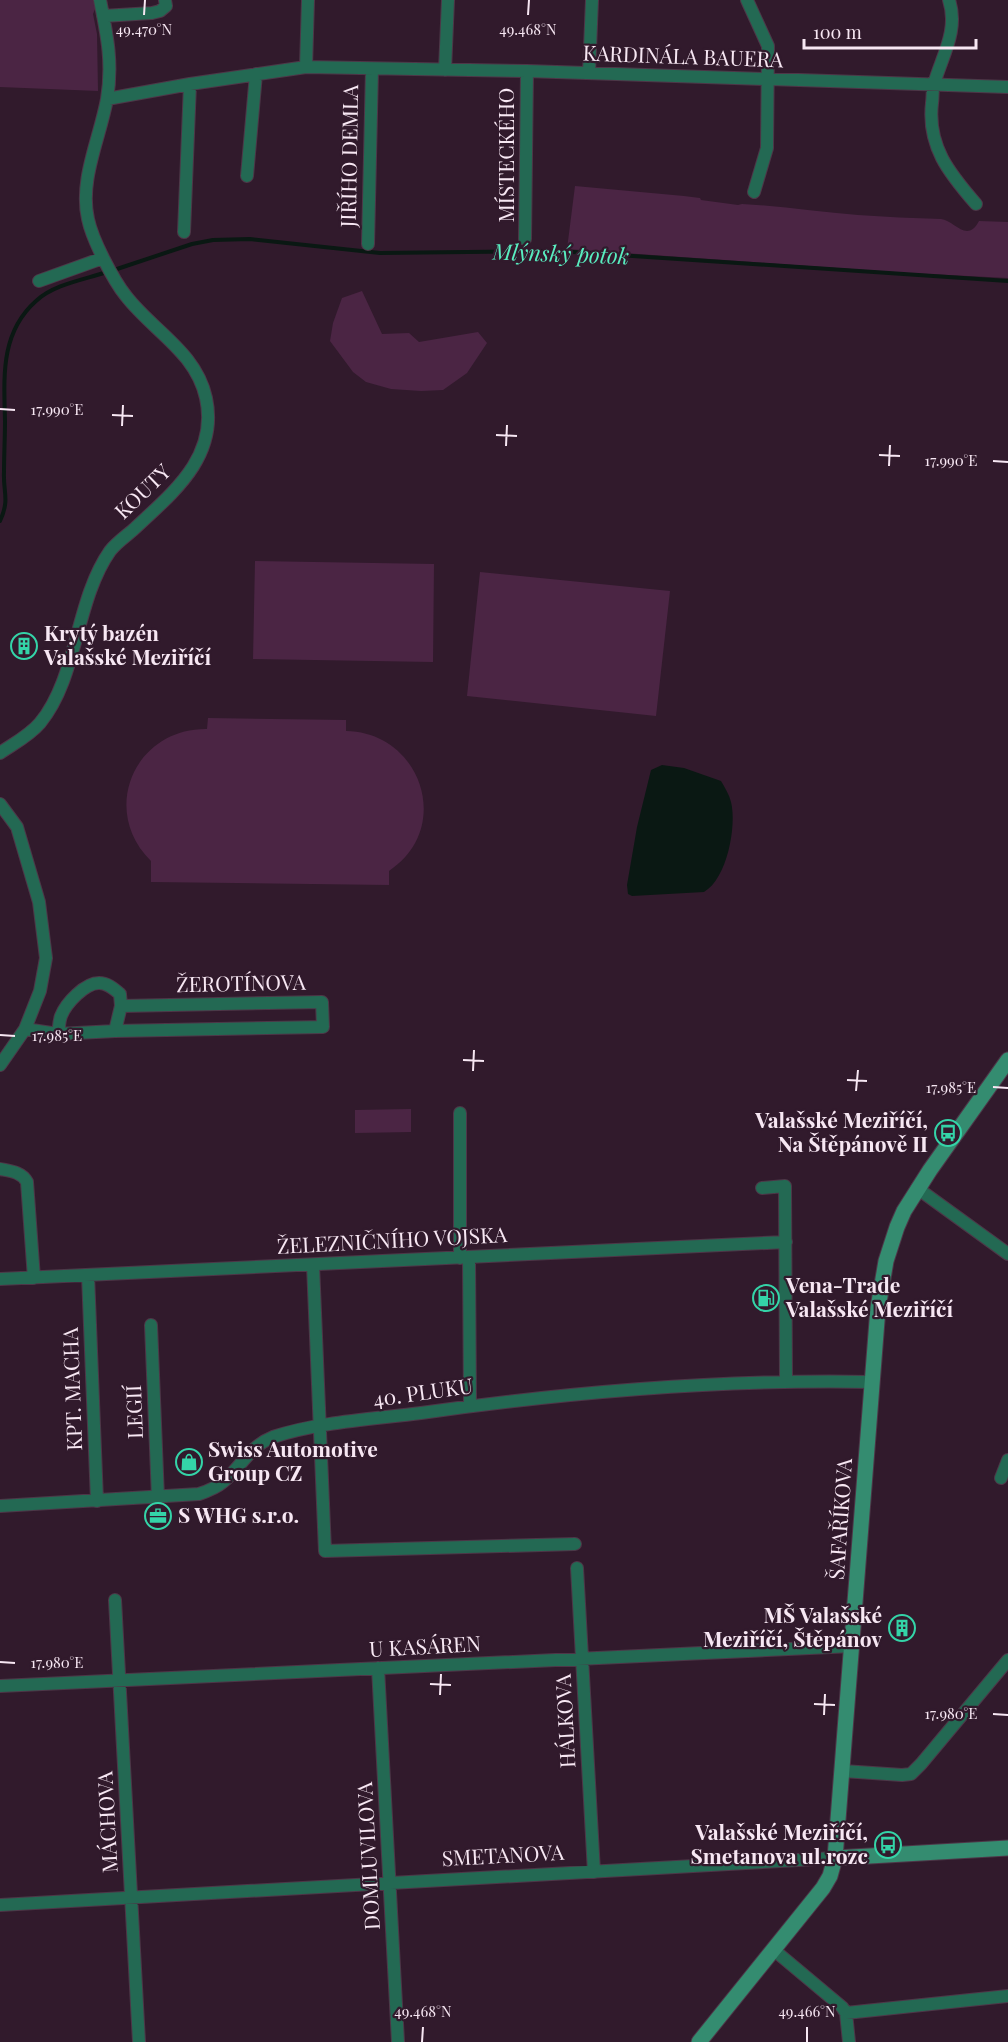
<svg xmlns="http://www.w3.org/2000/svg" width="1008" height="2042" font-family="'Playfair Display',serif">
<style>
.grass{fill:#4b2544}
.water{fill:#0a1813}
.lines{fill:none;stroke-linecap:round;stroke-linejoin:round}
.stream{stroke:#0a1813;stroke-width:4}
.street-casing{stroke:#4d3748;stroke-width:14}
.secondary-casing{stroke:#4d3748;stroke-width:17}
.street{stroke:#236953;stroke-width:12}
.secondary{stroke:#348c70;stroke-width:15}
.ticks{fill:none;stroke:#f7e7f3;stroke-width:2}
.labels{text-anchor:middle;stroke-width:4.5;stroke-linejoin:round;paint-order:stroke}
.street-label{font-size:21px;fill:#f7e7f3;stroke:#311a2c}
.poi-label{font-size:21px;font-weight:bold;fill:#f7e7f3;stroke:#311a2c;text-anchor:start}
.water-label{font-size:22px;font-style:italic;fill:#59eec0;stroke:#311a2c}
.ticks-label{font-size:15px;text-anchor:middle;fill:#f7e7f3;stroke:#311a2c;stroke-width:4.5;stroke-linejoin:round;paint-order:stroke}
</style>
<rect width="100%" height="100%" fill="#311a2c"/>
<path class="grass" d="M0,0h93l3,7 -3,7 4,20 1,57 -98,-4z
M575,186l109,10 16,2 1,2 37,5 4,-1c39,2 77,8 116,11 27,2 55,3 83,4 13,1 26,25 38,2l29,1v56l-100,-5 -341,-24z
M362,291l20,43 27,-1 10,9 59,-10 9,11 -20,30 -24,17 -22,1 -30,-2 -25,-7 -13,-10 -23,-31 3,-18 9,-25z
M255,561l179,3 -1,98 -180,-3z
M480,572l190,19 -14,125 -189,-20z
M208,718l138,2v11c75,1 108,97 43,140v14l-238,-3v-21c-52,-51 -16,-133 56,-132z
M411,1109v23l-56,1v-23z"/>
<path class="water" d="M662,765l22,3 37,13c4,7 8,13 10,21 6,24 -4,77 -27,90l-72,4 -4,-2 -1,-9 10,-58 14,-57z"/>
<g class="lines">
<path class="stream" d="M117,269l75,-25 21,-4 37,-1 130,14 178,-2 450,30
M0,521c10,-22 3,-28 4,-49 0,-17 1,-34 1,-51 -1,-44 -5,-88 31,-120 17,-16 46,-21 68,-28"/>
<defs>
<path id="street" d="M747,0l21,46 -1,102 -13,44
M949,0c10,30 -7,56 -15,84 -2,6 -1,13 -2,19 -5,43 17,70 44,101
M103,16l49,-3 8,-2 6,-5 -1,-6
M306,67l2,-67
M445,70l3,-70
M589,73l3,-73
M107,99l83,-15 116,-17 221,4 481,16
M247,176l9,-102
M184,232l6,-148
M525,239l2,-168
M368,244l4,-175
M39,281l64,-23
M0,753c13,-9 29,-17 40,-30 38,-46 35,-122 70,-172 6,-8 16,-15 23,-21 38,-36 86,-72 73,-132 -10,-46 -53,-67 -80,-102 -13,-16 -34,-57 -38,-77 -9,-39 12,-81 19,-120 6,-36 0,-64 -7,-99
M0,804l17,23 22,75 7,56 -6,33 -15,38 -25,36
M25,1029l33,5 57,-3 208,-4 -1,-25 -201,4 -1,-12c-6,-5 -12,-11 -21,-11 -14,0 -33,20 -38,33 -2,5 -2,13 -3,18
M115,1031l6,-25
M460,1113v145
M0,1169c10,2 22,3 27,13l7,96
M762,1188l23,-2 1,194
M917,1188l91,66
M469,1257l1,149
M313,1265l12,286 250,-7
M88,1275l9,226
M0,1279l786,-37
M151,1325l7,173
M1001,1478l7,-18
M0,1506l199,-12c9,-3 17,-6 24,-12 18,-15 27,-36 50,-45 44,-15 102,-18 148,-24 149,-21 300,-34 451,-31
M577,1568l17,304
M115,1600l24,442
M378,1668l20,374
M0,1686l852,-40
M843,1771l59,4 9,-1 10,-10 87,-104
M0,1905l835,-47
M774,1950l68,57 4,6 162,-17
M846,2013l3,29"/>
<path id="secondary" d="M835,1858l173,-10
M699,2042l124,-154 7,-12 5,-18 43,-550 8,-47 11,-34 7,-16 26,-41 78,-110"/>
</defs>
<use href="#street" class="street-casing"/>
<use href="#secondary" class="secondary-casing"/>
<use href="#street" class="street"/>
<use href="#secondary" class="secondary"/>
</g>
<path class="ticks" d="M144,15l1,-15M528,15l1,-15M0,409l15,1M112,415l21,1M122,426l1,-21M496,435l21,1M506,446l1,-21M879,455l21,1M993,461l15,1M889,466l1,-21M0,1035l15,1M463,1060l21,1M473,1071l1,-21M847,1080l20,1M993,1087l15,1M856,1091l2,-21M0,1662l15,1M430,1684l21,1M440,1695l1,-21M814,1704l21,1M993,1714l15,1M824,1715l1,-21M422,2042l1,-15M807,2042v-15"/>
<defs>
<symbol id="building-ring" viewBox="-11 -11 22 22"><circle r="9.5" fill="#311a2c" stroke="#34d4a8" stroke-width="1.5"/><path d="M-4-6H4V6H1V3H-1V6H-4ZM-2.5-4.3h1.7v1.8h-1.7ZM.8-4.3h1.7v1.8H.8ZM-2.5-1h1.7V.8h-1.7ZM.8-1h1.7V.8H.8Z" fill="#34d4a8"/></symbol>
<symbol id="bus-ring" viewBox="-11 -11 22 22"><circle r="9.5" fill="#311a2c" stroke="#34d4a8" stroke-width="1.5"/><path d="M-5-6H5V4H4V6H2V4H-2V6H-4V4H-5ZM-3.5-4V0h7V-4ZM-3.5 1.2v1.5H-2V1.2ZM2 1.2v1.5H3.5V1.2Z" fill="#34d4a8"/></symbol>
<symbol id="fuel-ring" viewBox="-11 -11 22 22"><circle r="9.5" fill="#311a2c" stroke="#34d4a8" stroke-width="1.5"/><path d="M-5.5-6h7V0h2V4h1.3V-2.5L3-4.5l.8-.8L6-3V5H2.5V1h-1V6h-7ZM-4.2-4.7v3.2H.2V-4.7Z" fill="#34d4a8"/></symbol>
<symbol id="shop-ring" viewBox="-11 -11 22 22"><circle r="9.5" fill="#311a2c" stroke="#34d4a8" stroke-width="1.5"/><path d="M-5-2.5h2.3a2.7 3.5 0 0 1 5.4 0H5L5.5 6h-11ZM-1.5-2.5h3a1.5 2.3 0 0 0-3 0Z" fill="#34d4a8"/></symbol>
<symbol id="office-ring" viewBox="-11 -11 22 22"><circle r="9.5" fill="#311a2c" stroke="#34d4a8" stroke-width="1.5"/><path d="M-6-3h4V-5.5h4V-3h4V5H-6ZM-1-4.5V-3h2v-1.5ZM-6 0V1H6V0Z" fill="#34d4a8"/></symbol>
</defs>
<g fill-rule="evenodd">
<use href="#building-ring" x="9" y="631" width="30" height="30"/>
<use href="#bus-ring" x="933" y="1118" width="30" height="30"/>
<use href="#fuel-ring" x="751" y="1283" width="30" height="30"/>
<use href="#shop-ring" x="174" y="1447" width="30" height="30"/>
<use href="#office-ring" x="143" y="1501" width="30" height="30"/>
<use href="#building-ring" x="887" y="1613" width="30" height="30"/>
<use href="#bus-ring" x="873" y="1830" width="30" height="30"/>
</g>
<g class="labels">
<g class="street-label">
<text transform="translate(683 57) rotate(2)" y="7">KARDINÁLA BAUERA</text>
<text transform="translate(507 155) rotate(-90)" y="7">MÍSTECKÉHO</text>
<text transform="translate(350 156) rotate(-89)" y="7">JIŘÍHO DEMLA</text>
<text transform="translate(143 492) rotate(-44)" y="7">KOUTY</text>
<text transform="translate(241 984) rotate(-1)" y="7">ŽEROTÍNOVA</text>
<text transform="translate(392 1241) rotate(-3)" y="7">ŽELEZNIČNÍHO VOJSKA</text>
<text transform="translate(73 1389) rotate(-92)" y="7">KPT. MACHA</text>
<text transform="translate(423 1393) rotate(-8)" y="7">40. PLUKU</text>
<text transform="translate(135 1412) rotate(-92)" y="7">LEGIÍ</text>
<text transform="translate(841 1519) rotate(-86)" y="7">ŠAFAŘÍKOVA</text>
<text transform="translate(425 1647) rotate(-3)" y="7">U KASÁREN</text>
<text transform="translate(566 1721) rotate(-93)" y="7">HÁLKOVA</text>
<text transform="translate(108 1822) rotate(-93)" y="7">MÁCHOVA</text>
<text transform="translate(369 1856) rotate(-93)" y="7">DOMLUVILOVA</text>
<text transform="translate(503 1856) rotate(-3)" y="7">SMETANOVA</text>
</g>
<g class="poi-label">
<text x="44" y="641">Krytý bazén<tspan x="44" dy="24">Valašské Meziříčí</tspan></text>
<text x="928" y="1128" text-anchor="end">Valašské Meziříčí,<tspan x="928" dy="24">Na Štěpánově II</tspan></text>
<text x="786" y="1293">Vena-Trade<tspan x="786" dy="24">Valašské Meziříčí</tspan></text>
<text x="208" y="1457">Swiss Automotive<tspan x="208" dy="24">Group CZ</tspan></text>
<text x="178" y="1523">S WHG s.r.o.</text>
<text x="882" y="1623" text-anchor="end">MŠ Valašské<tspan x="882" dy="24">Meziříčí, Štěpánov</tspan></text>
<text x="868" y="1840" text-anchor="end">Valašské Meziříčí,<tspan x="868" dy="24">Smetanova ul.rozc</tspan></text>
</g>
<g class="water-label">
<text transform="translate(561 254) rotate(2)" y="8">Mlýnský potok</text>
</g>
</g>
<g class="ticks-label">
<text x="144" y="35">49.470°N</text>
<text x="528" y="35">49.468°N</text>
<text x="57" y="415">17.990°E</text>
<text x="951" y="466">17.990°E</text>
<text x="57" y="1041">17.985°E</text>
<text x="951" y="1093">17.985°E</text>
<text x="57" y="1668">17.980°E</text>
<text x="951" y="1719">17.980°E</text>
<text x="423" y="2017">49.468°N</text>
<text x="807" y="2017">49.466°N</text>
</g>
<path d="M804 39v9h172v-9" fill="none" stroke="#f7e7f3" stroke-width="3"/>
<text x="813" y="39" font-size="18" fill="#f7e7f3" stroke="#311a2c" stroke-width="4.5" paint-order="stroke">100 m</text>
</svg>
